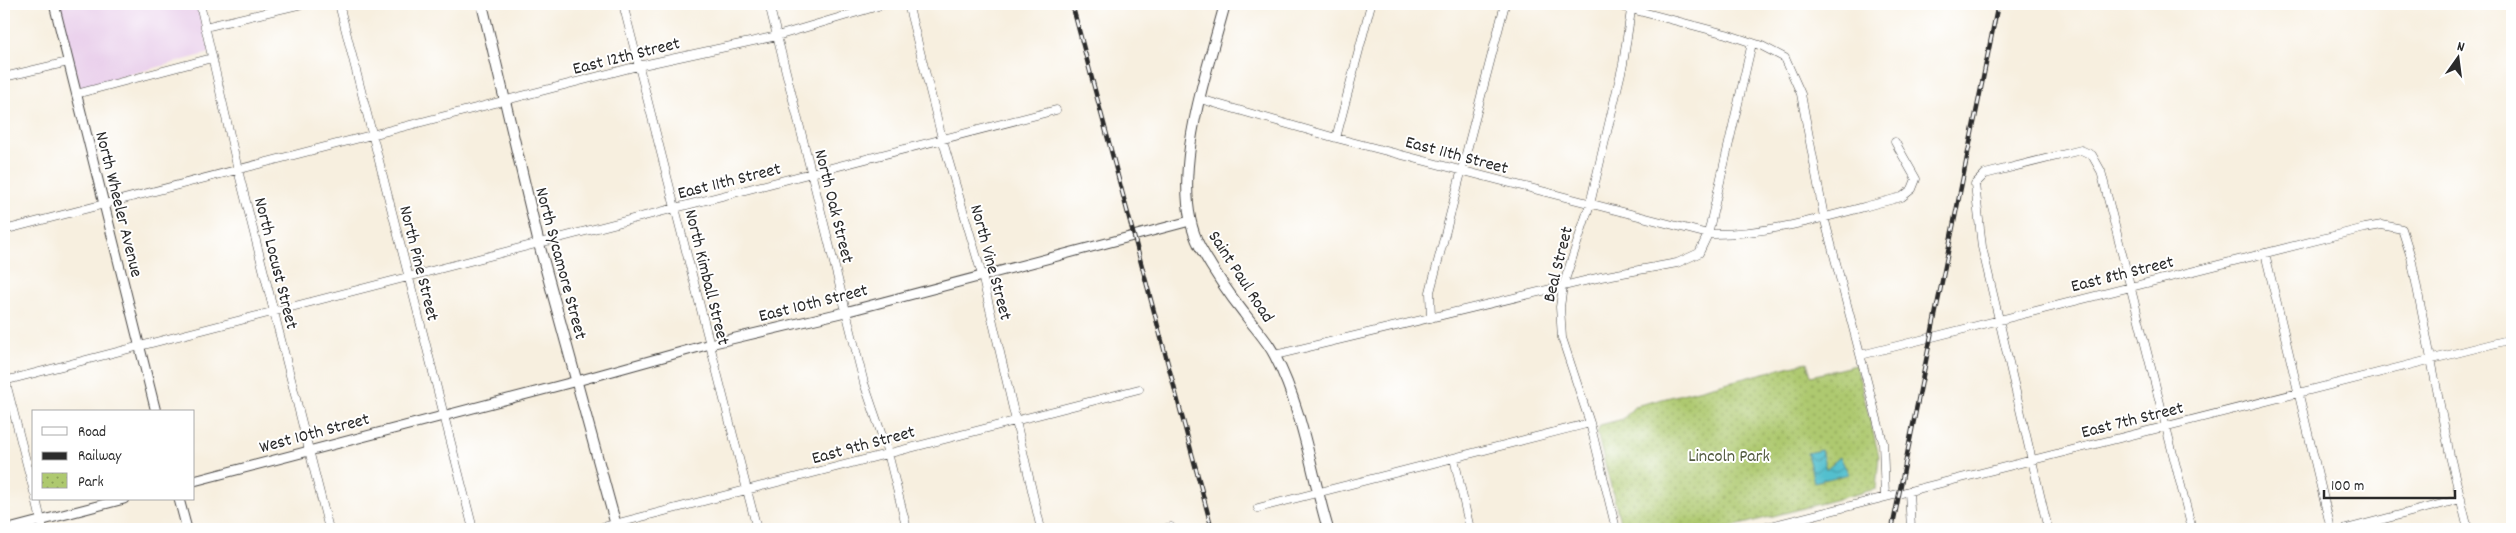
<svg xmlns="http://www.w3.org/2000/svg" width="2516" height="533" font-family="Dekko,sans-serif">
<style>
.built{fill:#ead1ec}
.park{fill:url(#park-dots);stroke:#6c7a4d}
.water{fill:url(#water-waves);stroke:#3f757c}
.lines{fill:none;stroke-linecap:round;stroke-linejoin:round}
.minor-casing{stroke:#4a4846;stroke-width:9}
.tertiary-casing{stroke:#4a4846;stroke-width:11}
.secondary-casing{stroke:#4a4846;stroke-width:12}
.minor{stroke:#fff;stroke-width:8}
.tertiary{stroke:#fff;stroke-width:9}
.secondary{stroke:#fff;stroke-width:10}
.rail-casing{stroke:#2b2b2b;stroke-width:4.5}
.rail{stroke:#fff;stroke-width:2.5;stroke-dasharray:8;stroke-linecap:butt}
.labels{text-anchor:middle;stroke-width:4;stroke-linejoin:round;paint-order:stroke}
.street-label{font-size:18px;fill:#2b2b2b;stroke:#fff}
.park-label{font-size:18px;fill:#525a3f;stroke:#fff}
</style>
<defs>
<pattern id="park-dots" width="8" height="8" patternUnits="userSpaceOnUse" patternTransform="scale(1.25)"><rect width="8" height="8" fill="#aec96f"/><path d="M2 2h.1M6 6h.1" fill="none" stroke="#8ea35b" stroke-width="1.8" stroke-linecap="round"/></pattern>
<pattern id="water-waves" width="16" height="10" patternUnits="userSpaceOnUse" patternTransform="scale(1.25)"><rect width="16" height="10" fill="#53bfce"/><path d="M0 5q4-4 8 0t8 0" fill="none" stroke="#459ba7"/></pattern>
</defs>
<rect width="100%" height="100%" fill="#fff"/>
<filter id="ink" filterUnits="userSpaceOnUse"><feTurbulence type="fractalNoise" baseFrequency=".02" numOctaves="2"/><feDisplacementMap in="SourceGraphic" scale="10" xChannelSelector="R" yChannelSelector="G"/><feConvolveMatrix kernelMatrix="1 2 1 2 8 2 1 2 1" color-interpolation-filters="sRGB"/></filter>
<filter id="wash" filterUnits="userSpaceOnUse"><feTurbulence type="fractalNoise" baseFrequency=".0096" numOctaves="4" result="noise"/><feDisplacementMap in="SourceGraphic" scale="20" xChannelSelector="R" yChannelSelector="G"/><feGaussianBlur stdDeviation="1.12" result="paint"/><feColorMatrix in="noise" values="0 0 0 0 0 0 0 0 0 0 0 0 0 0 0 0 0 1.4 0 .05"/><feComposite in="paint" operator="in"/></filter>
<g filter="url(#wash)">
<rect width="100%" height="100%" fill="#f7efdf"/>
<path class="built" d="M58,4h139l13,49 -130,35z"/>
<path class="park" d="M1807,362l4,14 45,-11 23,91 -3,33 -152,40h-102l-25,-96 3,-8 23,-6 12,-13z"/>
<path class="water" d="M1821,450l5,19 14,-12 9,17 -35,8 -7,-29z"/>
</g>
<g filter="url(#ink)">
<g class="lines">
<defs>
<path id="minor" d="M200,4l38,166 91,359
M339,4l134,525
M623,4l134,525
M769,4l95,379 24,70 19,76
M908,4l34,134 40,137 59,254
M1612,4l114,30 36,12 23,12 16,36 23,123 59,225 2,55
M205,27l97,-23
M4,77l64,-15
M76,94l136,-36
M1200,99l136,39 372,96c63,2 133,-22 194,-37l10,-8 4,-10 -21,-37
M1336,138l35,-134
M4,230l634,-164 139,-30 108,-32
M2265,253l66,276
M1431,318l-1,-26 75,-288
M1275,355l326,-78 76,-14 22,-10 9,-19 44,-191
M1861,355l504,-127 17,-3 20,4 9,28 39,199 18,73
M4,375l30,117
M4,381l1052,-271
M1454,458l16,71
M1909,491l2,38
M36,499l7,30
M1258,508l332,-85
M595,529l544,-140
M1163,529l8,-2
M1616,529l-26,-106 -28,-85 -2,-31 3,-21 27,-82 33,-140 9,-60
M1759,529l753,-190
M2048,529l-66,-282 -7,-63 10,-10 96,-24 11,5 9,16 91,358
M2346,529l115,-30"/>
<path id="tertiary" d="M54,4l102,408
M194,481l383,-100 133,-37 135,-32 345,-91
M179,499l8,30
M9,529l115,-30"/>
<path id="secondary" d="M482,4l57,240 78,285
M1225,4c-17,65 -59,180 -25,243 13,23 28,46 44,66 10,14 24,28 31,43 28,54 36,116 53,173"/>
</defs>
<use href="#minor" class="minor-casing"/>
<use href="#tertiary" class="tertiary-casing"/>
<use href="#secondary" class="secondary-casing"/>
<use href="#minor" class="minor"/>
<use href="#tertiary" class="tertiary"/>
<use href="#secondary" class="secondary"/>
<defs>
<path id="rail" d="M1072,4l140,525
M1892,529l106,-525"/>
</defs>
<use href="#rail" class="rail-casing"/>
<use href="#rail" class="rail"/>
</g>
</g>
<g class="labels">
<g class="street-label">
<text transform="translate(626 55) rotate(-14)" y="6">East 12th Street</text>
<text transform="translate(1457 154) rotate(15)" y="6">East 11th Street</text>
<text transform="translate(729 180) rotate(-14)" y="6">East 11th Street</text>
<text transform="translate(120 204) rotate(76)" y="6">North Wheeler Avenue</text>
<text transform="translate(835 206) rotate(76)" y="6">North Oak Street</text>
<text transform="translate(992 262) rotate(75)" y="6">North Vine Street</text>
<text transform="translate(277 263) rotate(76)" y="6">North Locust Street</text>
<text transform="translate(420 263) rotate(76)" y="6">North Pine Street</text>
<text transform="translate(562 263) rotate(75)" y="6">North Sycamore Street</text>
<text transform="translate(1557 264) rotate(-76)" y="6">Beal Street</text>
<text transform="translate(2122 273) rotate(-14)" y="6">East 8th Street</text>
<text transform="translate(1242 276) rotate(57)" y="6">Saint Paul Road</text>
<text transform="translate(708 277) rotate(76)" y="6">North Kimball Street</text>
<text transform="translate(813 302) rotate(-14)" y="6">East 10th Street</text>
<text transform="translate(2132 419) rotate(-14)" y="6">East 7th Street</text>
<text transform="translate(314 432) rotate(-15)" y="6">West 10th Street</text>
<text transform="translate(863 444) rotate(-15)" y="6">East 9th Street</text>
</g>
<g class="park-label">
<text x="1729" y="461">Lincoln Park</text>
</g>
</g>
<rect width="2516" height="533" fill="none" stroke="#fff" stroke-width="20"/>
<rect x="32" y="410" width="162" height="90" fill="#ffffff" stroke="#aaaaaa"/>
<rect x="42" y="427" width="25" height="8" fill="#ffffff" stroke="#aaaaaa"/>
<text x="78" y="436" font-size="15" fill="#2b2b2b">Road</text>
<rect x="42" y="452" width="25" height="8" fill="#2b2b2b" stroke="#aaaaaa"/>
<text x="78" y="460" font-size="15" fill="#2b2b2b">Railway</text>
<rect x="42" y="473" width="25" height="15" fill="url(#park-dots)" stroke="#aaaaaa"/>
<text x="78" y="486" font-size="15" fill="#2b2b2b">Park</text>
<g transform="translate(2458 58) rotate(14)" stroke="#ffffff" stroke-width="4" paint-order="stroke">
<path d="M0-4L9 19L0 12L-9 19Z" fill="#2b2b2b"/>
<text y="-8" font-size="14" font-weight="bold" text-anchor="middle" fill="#2b2b2b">N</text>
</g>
<path d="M2324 490v8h131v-8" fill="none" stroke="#2b2b2b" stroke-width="2.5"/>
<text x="2331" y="490" font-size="15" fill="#2b2b2b" stroke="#ffffff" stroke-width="4" paint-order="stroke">100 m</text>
</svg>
